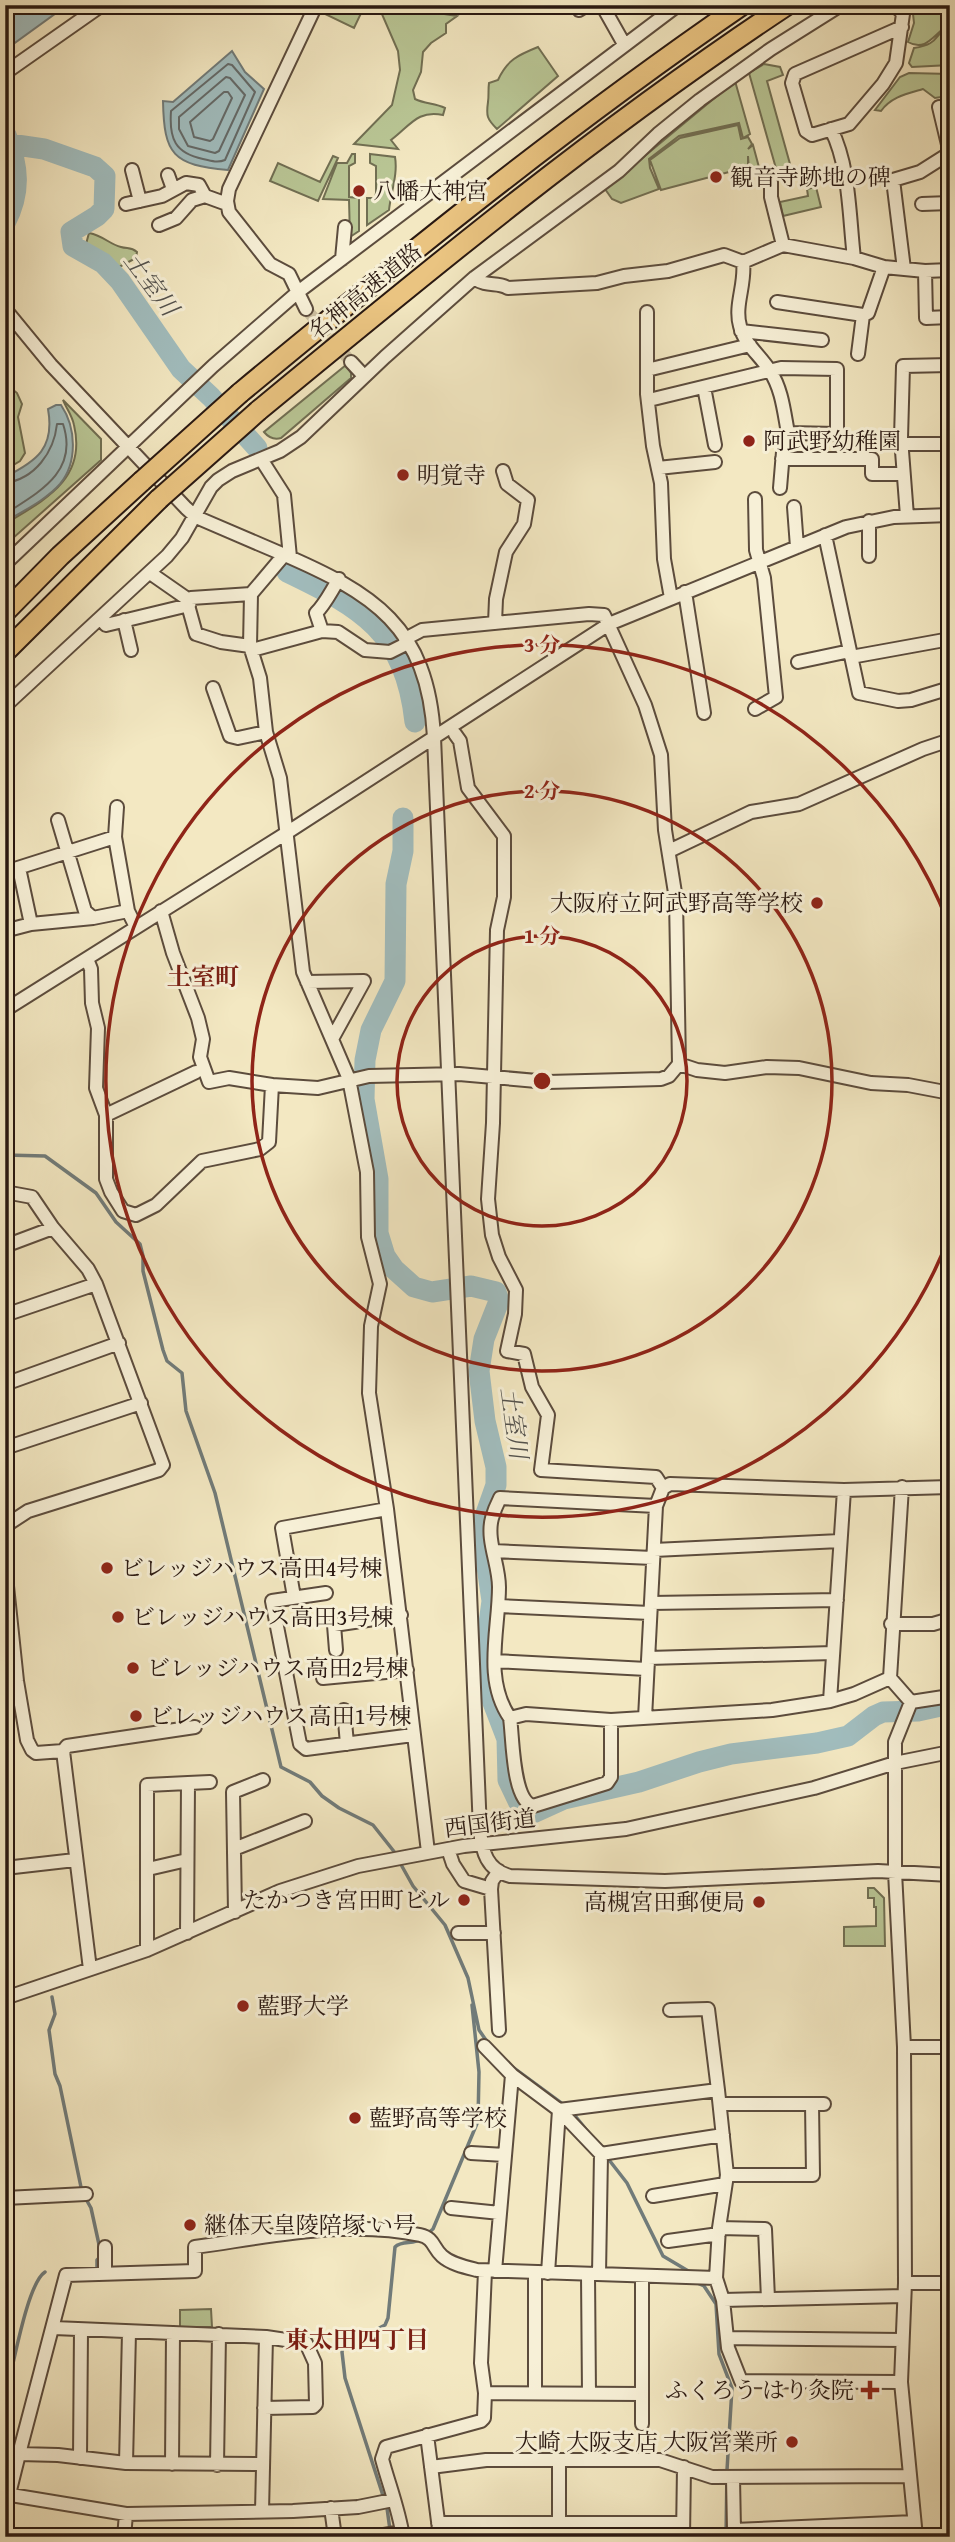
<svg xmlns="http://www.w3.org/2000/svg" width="955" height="2542" font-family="'Gentium Book Plus','Noto Serif JP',serif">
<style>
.green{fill:#b9c695;stroke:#716f53;stroke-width:2}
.water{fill:#a1bdbe;stroke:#717b79;stroke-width:2}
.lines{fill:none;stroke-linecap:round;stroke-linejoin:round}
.shore{stroke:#656a68;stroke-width:2}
.stream{stroke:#717b79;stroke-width:3.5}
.river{stroke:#a1bdbe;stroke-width:21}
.minor-tunnel{stroke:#cbbe9f;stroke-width:12;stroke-dasharray:12 6;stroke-linecap:butt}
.minor-casing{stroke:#5c4c3d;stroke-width:16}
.highway-casing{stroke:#291811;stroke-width:23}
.minor{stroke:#f7f0d7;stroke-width:12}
.highway{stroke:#eac481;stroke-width:19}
.highway-bridge-casing{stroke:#291811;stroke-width:23;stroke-linecap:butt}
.highway-bridge{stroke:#eac481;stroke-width:19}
.ring{fill:none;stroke:#8f2418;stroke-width:3.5}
.poi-dot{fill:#8f2418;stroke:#f7f0d7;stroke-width:2.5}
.labels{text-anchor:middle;stroke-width:6;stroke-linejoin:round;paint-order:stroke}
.poi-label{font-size:23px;fill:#291811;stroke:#f7f0d7;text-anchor:start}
.street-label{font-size:23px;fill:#291811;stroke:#f7f0d7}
.water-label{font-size:24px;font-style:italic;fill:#53524e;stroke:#f7f0d7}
.neighbourhood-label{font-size:24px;font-weight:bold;fill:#7a1f14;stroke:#f7f0d7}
.centre{fill:#8f2418;stroke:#f7f0d7;stroke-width:3.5}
.ring-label{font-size:21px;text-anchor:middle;font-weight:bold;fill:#8f2418;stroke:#f7f0d7;stroke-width:6;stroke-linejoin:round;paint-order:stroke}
</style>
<rect width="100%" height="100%" fill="#f3e8c2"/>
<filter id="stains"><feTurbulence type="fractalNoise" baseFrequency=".00286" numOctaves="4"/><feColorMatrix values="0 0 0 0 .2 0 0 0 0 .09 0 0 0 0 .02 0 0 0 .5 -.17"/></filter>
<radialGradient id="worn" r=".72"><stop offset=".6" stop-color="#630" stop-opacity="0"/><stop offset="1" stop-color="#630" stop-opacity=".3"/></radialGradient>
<path class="green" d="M327,5h38l-11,23 -29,-14z
M378,5h40v5l39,6 -11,8v9l-15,10 -8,9 -2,20 -8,18 2,9c10,5 20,4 30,9l-2,7c-26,-5 -32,10 -52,25l7,9 -44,-5 38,-39 8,-35 -2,-19z
M912,5h38v19c-15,8 -23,29 -42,18l6,-19z
M950,26v39l-38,2 -3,-4 5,-15c27,-4 19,-14 36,-22z
M538,47l20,29 -61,53c-10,-10 -11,-13 -9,-27 1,-7 0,-12 1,-19l9,-3c9,-20 20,-25 40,-33z
M764,64l16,3 3,8 -16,6 23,83 -13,8 -28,-99z
M909,73l41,1v29l-3,-7 -12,2 -12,-9c-17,5 -32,8 -42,22l-6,-1 25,-33z
M735,81l15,53 -7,4 -4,-15 -60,13 -30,23 1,9 9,21 -38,14 -9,-4 -7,-10z
M738,125l3,14 7,-2 4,7 -4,5 5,-4 7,26h-11l-1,-15v11l-87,23 -11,-30 30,-22z
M352,154h3v9l-6,3v31l10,1v33l-9,6 -1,-37 -26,-1 14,-36h10z
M370,154l25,3c3,17 -4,35 -6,53l-22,15v-27h8l1,-5v-27l-6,-3z
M333,156l5,2 -20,43 -48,-20 8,-18 42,19z
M816,187l5,20 -38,9 -3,-14 28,-6 -1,-7z
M89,233c15,3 20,11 32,14 7,2 10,0 16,5l-1,6 -17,9 -33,-23z
M346,365l5,8v5l-70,60c-7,2 -12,0 -17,-6z
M5,383l12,10 5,11 -4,13 7,36 -5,8 -15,9z
M63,400l38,39v21l-89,79 -7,-6v-9c39,-24 82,-44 69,-99 -2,-10 -8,-17 -11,-25z
M868,1888h6l10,10 1,48h-41v-19l32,-1v-19h-2v-9h-6z
M211,2309l1,18h-32v-17z"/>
<path class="water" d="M5,5h57l1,3 -58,42z
M232,51l13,21 19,17 -36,81c-55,-5 -64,-15 -65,-69l10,1z
M56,405h5c15,22 17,57 -1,79 -14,16 -37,27 -55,38v-45c32,-16 50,-29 43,-68z"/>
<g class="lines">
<path class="shore" d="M228,64l4,1 23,27 -30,68c-7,3 -14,1 -22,-1 -28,-6 -34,-20 -32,-48z
M226,77l4,1 15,17 -26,56 -4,2 -27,-7 -9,-17v-12z
M224,92h4l4,6 -19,41 -3,2 -16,-4 -4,-15z
M5,483c30,-4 49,-31 52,-59h6c16,48 -24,68 -58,90"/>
<path class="stream" d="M5,1155l40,1 51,37 20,29 24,22 3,12v15l20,79 4,11 15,12 4,38 29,82 66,274 29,15 12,14 17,12 34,17 23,29
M399,1861l14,25 32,39 23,53 11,52 9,13
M52,1997l3,17 -6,16 6,44 5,12 22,106 9,16 9,41
M511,2066l53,39
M572,2112l17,21
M606,2156l21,27 36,73 27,16
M427,2234l6,-5 45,-108 1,-49 -7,-67
M97,2271v-11l4,-4
M695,2282l9,4 12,18 3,50 13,34 -5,82 -1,67
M9,2380c6,-22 19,-97 36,-108
M390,2530l-3,-22 -42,-130 -3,-26 1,-5 42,-22 3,-7 7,-71c7,-7 19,-2 26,-8"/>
<path class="river" d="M10,144l34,5 51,18 10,9 -1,33 -7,7 -26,16 2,14 30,17 17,18 61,88 30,28 46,51
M5,223c16,-30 14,-57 1,-88
M287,572c75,36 118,60 128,150
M403,818v33l-7,33 -1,97 -24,49 -6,30 -1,39 14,80v54l7,23 9,13 20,18 18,5 39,-6 25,6 3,9 -15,38 -5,32 6,50 11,46v18l-13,37 1,24 8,55 -5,37 2,41 3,21 15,39 1,41 11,23 12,11 33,-15 75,-17 60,-20 32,-8 86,-11 31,-7 26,-20 9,-4 35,-1 32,-7"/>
<path class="minor-tunnel" d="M306,309l45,53"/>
<defs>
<path id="minor" d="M602,5l22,39
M895,5l8,9 -7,49 -13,21 -34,40 -37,11 -6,-4 -14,-48 3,-9 107,-47
M579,10l8,-5
M5,73l97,-68
M831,129c19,38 18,87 23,129
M132,170l8,31
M168,175l5,14
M771,182v15l12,48
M126,204l36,-8 24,-13 13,2 6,11 22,8
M922,204l28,-1
M159,225l17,-7 16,-18 13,-4
M342,259l3,-32
M743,262c3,22 -9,43 -3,64 4,18 21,30 30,45 12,18 14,41 18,62l-4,7 -4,48
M904,269l-11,-89 27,-8 30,-19 -11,-46
M925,271l1,47 24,-1
M474,278c14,10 22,3 34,10l89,-5 27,-7 44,-5 56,-16 19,7 40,-17 71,13 30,9 41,4 25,-1
M777,302l86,13
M5,309l46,56 135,143 10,9c28,12 56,24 84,36 93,40 148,73 154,184l46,1093c2,22 7,40 30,46l155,5 213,-10 72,4
M306,309l-17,-35 -19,-10 -41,-52 -2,-11 2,-12 87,-184
M647,312v82l6,52 8,37 3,76 7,39
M741,331l81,9
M858,354l5,-39 5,-2 16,-46
M351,362l13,14
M647,370l103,-25
M704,387l11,58
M649,400l132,-32 56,1v65l-49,-1
M901,444h49
M261,459l23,36 6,62
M782,459h90v15h31
M658,468l57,-6
M755,499l1,51 8,28 12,119 -21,12
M794,507l3,40
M907,516l-6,-78 2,-72 47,-1
M869,521v35
M825,535l34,158 39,8 13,-1 39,-12
M284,555l-33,39 -1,52 10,32 6,54 14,46 23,194 46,107 18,93 1,65 12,47 -9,42 -2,67 18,116 41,343
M5,564l208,-198 85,-74 380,-287
M153,575l33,23 10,36 25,8 29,4
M685,592l19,121
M100,618l6,7 83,-20 2,-7 60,-4
M124,620l7,30
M495,623l1,-24 10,-47 18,-28 4,-24 -21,-16 -4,-13
M322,631l-6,-18c10,-10 15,-22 23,-34
M252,650l70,-19 16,1 27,18 25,2 18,-9
M851,657l99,-18
M798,662l52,-11
M213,688l17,48 8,2 28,-6
M5,706l162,-150 15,-18 29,-51 7,-7 14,-9 48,-20 21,-14 84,-80 89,-79 145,-107 39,-37 42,-34 71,-51 70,-44
M455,734l5,7 8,47 36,48v61l-7,33 -4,193 -5,76 4,36 7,22 17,33 -1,24 -8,37 17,3 8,33 16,28 -7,55 115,7 7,11
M117,807l-2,30 13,74
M58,820l27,91 8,7 35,-7 8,16
M669,851l82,-39 48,-8 124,-55 27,-9
M19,868l12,56
M5,872l110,-35
M161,911l12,42 25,65 5,21 -3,18 9,25 20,-4 43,7
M5,920l3,10 23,-6 62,-6
M87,959l4,10 1,34 6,25 -2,60 10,27v64l5,13 12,19 13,4 20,-10 46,-44 58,-12 9,-7 3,-57 46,3 51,-12 90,-2 89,8 113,-3 8,-3 10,-12 -3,-165 -11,-69 -4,-75 -16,-50 -41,-90 -15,-1 -167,16 -17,9
M307,982l57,-1 -32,58
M5,1010l283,-178 321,-208 237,-97 48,-10 56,-2
M679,1064l18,6 28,3 42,-6 32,1 72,15 37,2 42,8
M106,1115l90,-43
M5,1192l27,5 21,31 35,41 8,15 67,181 -4,5 -131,41 -23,15
M5,1246l48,-18
M5,1315l91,-31
M5,1384l114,-41
M5,1448l136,-45
M902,1487l-12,191 21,24
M656,1506l-156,-8c-3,6 -6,13 -8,20 -6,22 7,46 7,69 0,43 -16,92 11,131l16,-4 85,6 161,-10 58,-9 24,-7 36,-16
M654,1550l186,-9
M493,1551l160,7
M5,1567l12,114 10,59 5,10 4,3 27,-2
M326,1593l-54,8 28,143 6,5 107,-14
M294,1597l-12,-69 105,-19
M651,1603l186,-3
M499,1606l151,7
M891,1624h42l17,-5
M336,1650l-2,-25 67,-10
M648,1658l185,-5
M495,1661l152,8
M323,1678l84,-8
M830,1701l14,-211
M344,1710l3,34
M510,1718c3,19 2,82 23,88l74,-23 4,-6v-57
M645,1718l11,-212 7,-18 7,-4 174,6 106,-3
M234,1849l71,-28
M448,1849l5,15 11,17 27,8
M5,1868l70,-8
M148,1869l39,-9
M499,1871l-7,10 -1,8 8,141
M235,1912l-2,-120 30,-12
M187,1933l1,-150 22,-1
M458,1933h36
M147,1950v-165l41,-2
M90,1969l-27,-218 4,-5 128,-19
M5,1998l142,-48 133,-59 78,-25 106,-20 162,-17 188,-41 81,-25 55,-11
M670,2010l38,-1 10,81
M484,2046l28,29
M904,2047h46
M721,2104h103
M471,2153l34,2
M601,2154l122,-19
M727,2175h86l-1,-71
M653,2196l72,-12
M5,2198l81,-4
M451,2208l49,5
M719,2228l46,1 3,70
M668,2241l51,-7
M495,2271l17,-196 47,35 42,44 -2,120
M535,2272v121
M548,2273l11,-163 159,-20 9,85 -8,53 -3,50 7,22 5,48 13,33 160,1
M105,2274v-27
M588,2274l1,119
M905,2283h45
M723,2300l181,-4
M54,2328l212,9 40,6 9,20 1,41 -3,3 -49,1
M727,2338l175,2
M485,2393l157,1v-118
M642,2394v30
M427,2435l13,102
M19,2454l47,-179 129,-4v-24c73,-10 152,-28 225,-12 14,3 13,13 22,21 9,8 23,11 35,14l239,8
M80,2458l1,-128
M559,2460v77
M126,2463l3,-131
M172,2464l1,-131
M217,2465l2,-131
M431,2467l55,-7h174l52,17 198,-1
M733,2478l1,52 180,-8
M5,2494l121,20 167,-3 65,-4 35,-7
M9,2494l10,-40 39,1 68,8 136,1
M331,2508l4,29
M262,2511l4,-174
M438,2523h245
M124,2537l2,-23
M372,2537l30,-5
M403,2537c-4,-27 -14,-52 -21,-78l4,-12 95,-26 3,-3 1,-25 -4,-30 4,-92
M683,2537l1,-70
M916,2537l-15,-155 4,-99 -1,-236 -9,-175v-130l16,-40 39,-6"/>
<path id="highway" d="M240,393c163,-135 327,-268 502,-388
M258,411c172,-142 343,-283 529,-406
M5,612l55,-56 82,-75
M5,652l154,-153"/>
</defs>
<use href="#minor" class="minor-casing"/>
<use href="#highway" class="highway-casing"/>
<use href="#minor" class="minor"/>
<use href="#highway" class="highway"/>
<defs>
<path id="highway-bridge" d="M142,481l98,-88
M159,499l99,-88"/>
</defs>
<use href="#highway-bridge" class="highway-bridge-casing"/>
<use href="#highway-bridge" class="highway-bridge"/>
</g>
<g class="ring">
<circle cx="542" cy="1081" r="145"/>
<circle cx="542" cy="1081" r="290"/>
<path d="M949 1237A436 436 0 1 1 949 925"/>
</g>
<g class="poi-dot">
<circle cx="716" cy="177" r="7"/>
<circle cx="359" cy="191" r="7"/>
<circle cx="749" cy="441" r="7"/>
<circle cx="403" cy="475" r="7"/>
<circle cx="817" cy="903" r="7"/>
<circle cx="107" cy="1568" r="7"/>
<circle cx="118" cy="1617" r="7"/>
<circle cx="133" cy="1668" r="7"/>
<circle cx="136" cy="1716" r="7"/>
<circle cx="464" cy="1900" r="7"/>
<circle cx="759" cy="1902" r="7"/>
<circle cx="243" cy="2006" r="7"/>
<circle cx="355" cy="2118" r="7"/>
<circle cx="190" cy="2225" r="7"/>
<path d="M866.5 2379.5h7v7h7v7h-7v7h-7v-7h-7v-7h7z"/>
<circle cx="792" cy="2442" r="7"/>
</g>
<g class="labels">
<g class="poi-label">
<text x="730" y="185">観音寺跡地の碑</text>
<text x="373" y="199">八幡大神宮</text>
<text x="763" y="449">阿武野幼稚園</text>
<text x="417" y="483">明覚寺</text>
<text x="803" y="911" text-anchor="end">大阪府立阿武野高等学校</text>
<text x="121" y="1576">ビレッジハウス高田4号棟</text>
<text x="132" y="1625">ビレッジハウス高田3号棟</text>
<text x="147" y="1676">ビレッジハウス高田2号棟</text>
<text x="150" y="1724">ビレッジハウス高田1号棟</text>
<text x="450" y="1908" text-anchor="end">たかつき宮田町ビル</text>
<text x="745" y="1910" text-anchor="end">高槻宮田郵便局</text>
<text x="257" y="2014">藍野大学</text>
<text x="369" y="2126">藍野高等学校</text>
<text x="204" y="2233">継体天皇陵陪塚 い号</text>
<text x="854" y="2398" text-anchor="end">ふくろう はり灸院</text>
<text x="778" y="2450" text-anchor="end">大崎 大阪支店 大阪営業所</text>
</g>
<g class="street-label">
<text transform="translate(365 291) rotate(-39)" y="8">名神高速道路</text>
<text transform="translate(490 1823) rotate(-7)" y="8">西国街道</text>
</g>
<g class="water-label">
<text transform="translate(151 284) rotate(53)" y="8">土室川</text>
<text transform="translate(514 1423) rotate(82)" y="8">土室川</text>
</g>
<g class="neighbourhood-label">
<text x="203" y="985">土室町</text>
<text x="357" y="2348">東太田四丁目</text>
</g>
</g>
<circle cx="542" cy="1081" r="10" class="centre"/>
<g class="ring-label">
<text x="542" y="652">3 分</text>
<text x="542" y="798">2 分</text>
<text x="542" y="943">1 分</text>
</g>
<rect width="955" height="2542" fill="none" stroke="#f3e8c2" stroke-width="28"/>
<rect x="7" y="7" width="941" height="2528" fill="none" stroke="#291811" stroke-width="3.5"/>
<rect x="14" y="14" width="927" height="2514" fill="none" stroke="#291811" stroke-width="2"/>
<rect width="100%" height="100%" filter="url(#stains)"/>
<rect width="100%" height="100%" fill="url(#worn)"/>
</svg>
